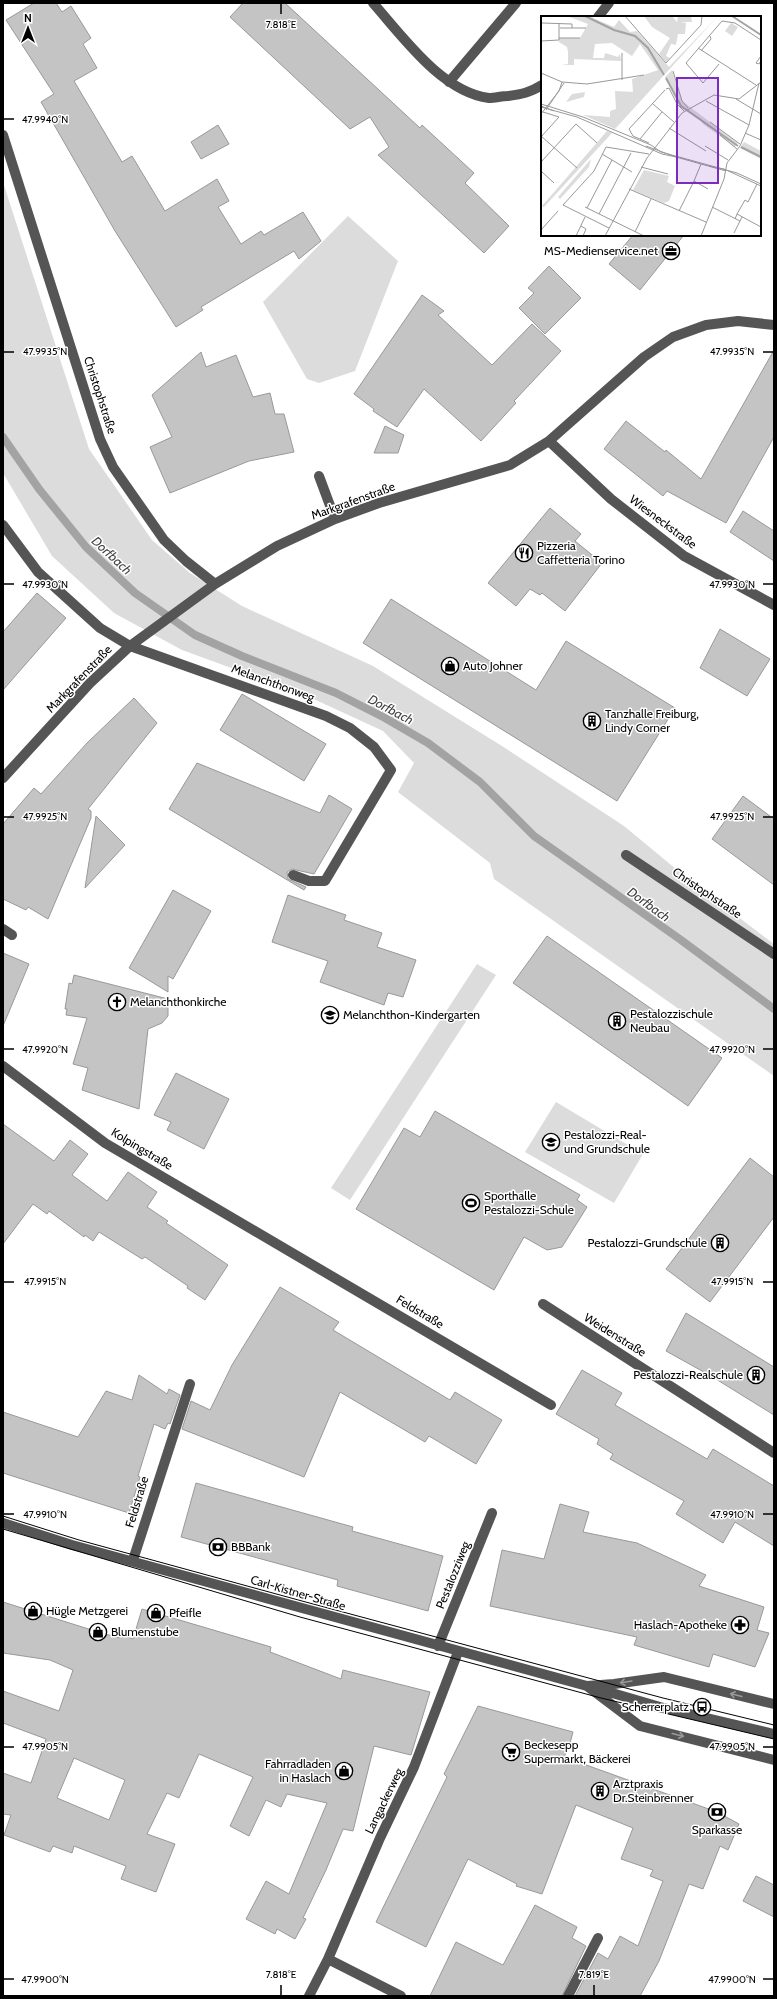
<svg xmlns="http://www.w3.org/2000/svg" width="777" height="1999" font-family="Cabin,sans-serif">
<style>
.green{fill:#dcdcdc}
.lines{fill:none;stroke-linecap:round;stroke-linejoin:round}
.stream{stroke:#a3a3a3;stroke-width:8}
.building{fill:#c4c4c4;stroke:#999;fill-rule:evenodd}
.minor{stroke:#555;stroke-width:10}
.tram{stroke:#000;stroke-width:1}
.oneway{stroke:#999}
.ticks{fill:none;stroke:#000;stroke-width:1.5}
.labels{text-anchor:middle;stroke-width:3;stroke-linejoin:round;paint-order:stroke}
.poi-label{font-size:12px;fill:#000;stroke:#fff;text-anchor:start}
.street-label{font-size:12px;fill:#000;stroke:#fff}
.water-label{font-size:13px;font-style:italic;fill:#444;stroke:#fff}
.inset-river{fill:none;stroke:#a3a3a3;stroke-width:2}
.inset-road{fill:none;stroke:#999;stroke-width:1}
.view{fill:#7b2cbf;fill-opacity:0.15;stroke:#7b2cbf;stroke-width:2}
.inset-edge{fill:none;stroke:#000;stroke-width:2}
.ticks-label{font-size:10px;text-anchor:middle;fill:#000;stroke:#fff;stroke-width:3;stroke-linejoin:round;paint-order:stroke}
</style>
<rect width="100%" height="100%" fill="#fff"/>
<path class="green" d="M3,182l86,267 63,91 38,33 52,33 131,60 129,80 122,80 64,53 86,65v132l-280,-197 -4,-16 -92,-71 16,-29 -31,-32 -78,-36 -123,-45 -68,-37 -62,-57 -49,-83z
M348,216l50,45 -43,110 -36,12 -12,-4 -44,-77z
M477,964l19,11 -146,225 -19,-12z
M556,1102l87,52 -29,49 -89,-51z"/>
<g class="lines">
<path class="stream" d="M3,437l36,52 47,58 49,46 60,42 47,21 94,37 49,25 43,25 52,39 54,54 147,104 93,69"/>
</g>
<path class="building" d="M34,3h22l6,9 9,-6 20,32 -8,6 14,24 -23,13 48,81 10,-6 33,55 52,-32 12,22 -11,6 23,37 20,-13 3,4 39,-23 18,29 -22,18 -5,-8 -93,56 2,3 -27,17 -61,-96 -74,-129 13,-8 -48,-74z
M243,3h42l135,125 2,-3 52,48 -9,10 44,43 -25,27 -106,-98 11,-8 -19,-30 -20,12 -120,-112z
M218,125l11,19 -28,15 -10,-17z
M633,235h51l-44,55 -31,-26z
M549,266l32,32 -36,36 -26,-26 15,-15 -6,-5z
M422,295l22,16 -6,4 54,50 40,-41 29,27 -47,50 2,2 -35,38 -57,-52 -27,38 -24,-16 1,-2 -20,-15z
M774,350v87l-48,86 -59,-32 -4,5 -59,-47 22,-28 39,31 1,-2 35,29z
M201,352l5,15 30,-12 17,42 17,-4 5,21h9l10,38 -45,9 -79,32 -20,-46 22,-10 -20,-42z
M385,426l19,9 -6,18h-24z
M550,508l31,26 -6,7 27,22 -37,48 -23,-18 -2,2 -10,-6 -14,17 -28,-23z
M743,511l31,20v30l-44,-29z
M37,593l29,25 -63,72v-58z
M391,599l145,91 30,-49 109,67 -58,93 -254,-158z
M720,629l50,30 -23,37 -47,-28z
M242,694l84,50 -22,37 -84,-51z
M134,698l23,25 -69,86 3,2v7l-43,101 -20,-12 -2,3 -23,-11v-75l31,-36 7,6 46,-51z
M197,763l123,50 9,-18 23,14 -38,65 -22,-5 -5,3 1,7 18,8 -2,3 -135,-81z
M743,796l31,23v66l-62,-46z
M96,816l29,29 -40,43z
M173,890l38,21 -38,68 -5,-3v16l-39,-24z
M288,895l58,20 -2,5 38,13 -5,14 39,13 -13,37 -15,-4 -4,12 -64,-23 8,-21 -56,-19z
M547,936l175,122 -34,48 -175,-123z
M3,953l26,11 -26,62z
M74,975l94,24v17l-6,7 -14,6 -9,80 -57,-19 6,-22 -15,-4 14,-46 -21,-3 1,-6h-2l4,-26 3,1z
M176,1073l53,26 -25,50 -37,-19 4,-8 -17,-7z
M435,1111l145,84 -3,5 10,7 -25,40 -15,3 -23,-13 -30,53 -138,-81 48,-81 16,9z
M3,1124l51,37 16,-21 18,14 -16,21 35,26 21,-29 29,20 -10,15 21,14 -2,2 62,42 -23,35 -18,-12 1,-2 -43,-29 -3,2 -43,-27 -6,9 -8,-6 -1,2 -35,-26 -2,3 -14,-10 -30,40z
M750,1158l24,19v40l-64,85 -44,-33z
M280,1287l59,35 -6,8 117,70 5,-8 47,28 -26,44 -47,-28 -4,6 -85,-50 -36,85 -122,-48 9,-28 19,9 22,-45z
M686,1313l88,54v48l-63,-39 -45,-25z
M582,1370l40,23 -7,12 92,54 6,-10 61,37v60l-39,-24 -12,21 -47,-29 8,-13 -74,-42 3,-5 -16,-10 2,-5 -43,-25z
M139,1375l28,19 2,-5 11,6 -10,29 -2,-1 -3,6 -11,-5 -16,52 2,1 -11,36 -126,-40v-61l75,25 28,-46 26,9z
M196,1483l157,44 -1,4 91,25 -15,55 -91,-25 1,-6 -157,-43z
M560,1504l29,8 -6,20 54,11 69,32 -7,11 65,21 -7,23 12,3 -14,34 -42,-13 -4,13 -75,-22 3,-8 -147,-31 12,-56 42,9z
M3,1602l95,30 22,6 1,-3 12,4 9,-30 129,38 -1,5 71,27 2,-9 87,22 -19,63 -37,-9 -21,85 -10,-2 -17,41 -23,48 3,1 -11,20 -18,-10 -2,5 -29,-15 20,-38 23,13 38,-91 -40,-9 -6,13 -15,-7 -17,36 -19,-10 23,-49 -54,-23 -20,44 -12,-5 -20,41 28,10 -19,48 -35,-13 5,-13 -52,-20 -2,7 -19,-7 -3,6 -46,-17 7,-20 -8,-1v-41l28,10 15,-44 -43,-16v-32l56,20 14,-41 -23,-10 -47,-7zM74,1758l51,22 -16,40 -52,-22z
M478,1706l95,26 -4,15 -5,10 153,55 22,12 -11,26 -8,-4 -17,43 -14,-5 -30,77 -19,35h-65l23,-43 10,6 12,-23 18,10 25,-65 -13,-5 3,-6 -32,-11 12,-31 -57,-23 -34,89 -26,-8 1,-2 -49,-25 -42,88 -50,-25 71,-145 -3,-3z
M756,1876l18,9v32l-31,-16z
M535,1905l42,22 -5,11 14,8 -24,50h-132l26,-54 47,23z"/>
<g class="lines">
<path class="minor" d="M373,3c30,34 69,89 116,95 6,0 13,-2 19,-2 14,-2 21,-3 34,-11
M598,17l11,-14
M449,82l67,-79
M3,135l97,304 13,28 51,73 22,21 29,23
M549,441l62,58 73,57 90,49
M319,476l16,43
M3,525l35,47 62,56 30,18 196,70 24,12 24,19 17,23 -66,111h-16l-16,-6
M3,778l87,-95 40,-37 85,-62 62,-38 58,-27 44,-16 131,-38 39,-24 95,-84 29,-20 33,-12 32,-4 36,4
M626,855l148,99
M3,929l9,6
M3,1066l102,77 446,262
M543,1304l231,149
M3,1523l69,22 515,141 27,-2 50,-7 110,27
M133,1560l57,-176
M438,1646l54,-133
M587,1686l53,40 134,34
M595,1688l65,19 114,27
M328,1959l52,-121 34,-71 44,-115
M309,1996l19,-37 73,37
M568,1996l30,-58"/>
<path class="tram" d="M3,1516l76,24 223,61 361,97 111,27
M3,1529l297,88 301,81 173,41"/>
</g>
<defs><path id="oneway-shaft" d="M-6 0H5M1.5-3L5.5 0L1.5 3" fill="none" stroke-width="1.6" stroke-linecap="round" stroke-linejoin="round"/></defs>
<g class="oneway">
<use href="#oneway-shaft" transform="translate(626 1682) rotate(171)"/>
<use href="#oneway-shaft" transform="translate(736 1695) rotate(-166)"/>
<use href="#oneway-shaft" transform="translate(678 1735) rotate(14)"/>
</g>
<path class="ticks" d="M281,4v10M4,119h10M4,352h10M763,352h10M4,584h10M763,584h10M4,817h10M763,817h10M4,1049h10M763,1049h10M4,1282h10M763,1282h10M4,1514h10M763,1514h10M4,1747h10M763,1747h10M4,1979h10M763,1979h10M281,1985v10M594,1985v10"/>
<defs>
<symbol id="office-ring" viewBox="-11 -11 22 22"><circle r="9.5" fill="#fff" stroke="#000" stroke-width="1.5"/><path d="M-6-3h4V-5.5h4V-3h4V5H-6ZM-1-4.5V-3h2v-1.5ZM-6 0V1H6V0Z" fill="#000"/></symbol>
<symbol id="restaurant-ring" viewBox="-11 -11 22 22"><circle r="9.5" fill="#fff" stroke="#000" stroke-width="1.5"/><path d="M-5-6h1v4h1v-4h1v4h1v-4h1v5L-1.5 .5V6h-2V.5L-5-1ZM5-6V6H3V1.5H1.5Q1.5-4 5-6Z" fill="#000"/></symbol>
<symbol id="shop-ring" viewBox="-11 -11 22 22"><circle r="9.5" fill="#fff" stroke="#000" stroke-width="1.5"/><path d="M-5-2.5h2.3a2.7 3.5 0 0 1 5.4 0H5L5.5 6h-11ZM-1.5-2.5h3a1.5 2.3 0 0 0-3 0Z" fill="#000"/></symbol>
<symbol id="building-ring" viewBox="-11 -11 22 22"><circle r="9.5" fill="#fff" stroke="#000" stroke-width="1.5"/><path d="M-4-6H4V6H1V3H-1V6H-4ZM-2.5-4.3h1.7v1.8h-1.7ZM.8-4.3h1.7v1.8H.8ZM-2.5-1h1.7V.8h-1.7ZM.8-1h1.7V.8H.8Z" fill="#000"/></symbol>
<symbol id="church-ring" viewBox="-11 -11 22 22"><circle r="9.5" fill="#fff" stroke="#000" stroke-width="1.5"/><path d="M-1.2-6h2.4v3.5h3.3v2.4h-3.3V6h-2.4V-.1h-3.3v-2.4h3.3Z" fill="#000"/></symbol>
<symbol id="school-ring" viewBox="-11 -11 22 22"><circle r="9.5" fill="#fff" stroke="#000" stroke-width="1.5"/><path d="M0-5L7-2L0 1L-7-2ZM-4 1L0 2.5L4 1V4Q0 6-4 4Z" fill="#000"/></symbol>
<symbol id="stadium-ring" viewBox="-11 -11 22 22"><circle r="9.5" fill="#fff" stroke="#000" stroke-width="1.5"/><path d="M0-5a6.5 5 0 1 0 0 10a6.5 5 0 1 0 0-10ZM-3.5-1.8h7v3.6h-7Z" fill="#000"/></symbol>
<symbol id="bank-ring" viewBox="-11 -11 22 22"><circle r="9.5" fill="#fff" stroke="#000" stroke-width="1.5"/><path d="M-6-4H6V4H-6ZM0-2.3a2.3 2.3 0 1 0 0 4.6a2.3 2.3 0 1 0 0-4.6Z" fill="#000"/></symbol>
<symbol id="pharmacy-ring" viewBox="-11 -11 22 22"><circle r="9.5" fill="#fff" stroke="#000" stroke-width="1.5"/><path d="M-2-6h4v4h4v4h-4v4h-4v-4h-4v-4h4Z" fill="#000"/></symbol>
<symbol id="bus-ring" viewBox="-11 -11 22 22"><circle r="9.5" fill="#fff" stroke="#000" stroke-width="1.5"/><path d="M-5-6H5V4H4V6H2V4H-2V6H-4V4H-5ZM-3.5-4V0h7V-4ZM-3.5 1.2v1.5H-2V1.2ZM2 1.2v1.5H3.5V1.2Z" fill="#000"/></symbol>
<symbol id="supermarket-ring" viewBox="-11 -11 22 22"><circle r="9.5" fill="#fff" stroke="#000" stroke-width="1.5"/><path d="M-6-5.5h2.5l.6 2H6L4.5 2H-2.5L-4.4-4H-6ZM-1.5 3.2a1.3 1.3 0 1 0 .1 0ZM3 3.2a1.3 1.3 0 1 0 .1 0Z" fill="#000"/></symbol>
</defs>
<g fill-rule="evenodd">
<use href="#office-ring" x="661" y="241" width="20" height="20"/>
<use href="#restaurant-ring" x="514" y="543" width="20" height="20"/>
<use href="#shop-ring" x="440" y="656" width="20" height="20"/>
<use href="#building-ring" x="582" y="711" width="20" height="20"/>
<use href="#church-ring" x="107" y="992" width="20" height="20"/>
<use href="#school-ring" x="320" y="1005" width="20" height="20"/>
<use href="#building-ring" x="607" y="1011" width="20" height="20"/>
<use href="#school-ring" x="541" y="1132" width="20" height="20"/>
<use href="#stadium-ring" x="461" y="1193" width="20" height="20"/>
<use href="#building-ring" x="710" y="1233" width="20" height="20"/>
<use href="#building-ring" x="746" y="1365" width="20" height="20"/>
<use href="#bank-ring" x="208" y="1537" width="20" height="20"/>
<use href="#shop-ring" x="23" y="1601" width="20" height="20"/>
<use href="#shop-ring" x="146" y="1603" width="20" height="20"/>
<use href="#pharmacy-ring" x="730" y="1615" width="20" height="20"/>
<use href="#shop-ring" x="88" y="1622" width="20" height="20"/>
<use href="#bus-ring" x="692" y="1697" width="20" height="20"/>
<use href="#supermarket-ring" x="501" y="1742" width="20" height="20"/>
<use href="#shop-ring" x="334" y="1761" width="20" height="20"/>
<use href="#building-ring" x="590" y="1781" width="20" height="20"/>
<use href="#bank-ring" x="707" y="1802" width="20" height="20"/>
</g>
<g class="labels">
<g class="poi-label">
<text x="658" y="255" text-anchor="end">MS-Medienservice.net</text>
<text x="537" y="550">Pizzeria<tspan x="537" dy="14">Caffetteria Torino</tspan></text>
<text x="463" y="670">Auto Johner</text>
<text x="605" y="718">Tanzhalle Freiburg,<tspan x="605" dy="14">Lindy Corner</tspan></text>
<text x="130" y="1006">Melanchthonkirche</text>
<text x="630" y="1018">Pestalozzischule<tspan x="630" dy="14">Neubau</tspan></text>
<text x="343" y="1019">Melanchthon-Kindergarten</text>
<text x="564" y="1139">Pestalozzi-Real-<tspan x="564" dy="14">und Grundschule</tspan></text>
<text x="484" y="1200">Sporthalle<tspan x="484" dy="14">Pestalozzi-Schule</tspan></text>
<text x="707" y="1247" text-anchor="end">Pestalozzi-Grundschule</text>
<text x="743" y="1379" text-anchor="end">Pestalozzi-Realschule</text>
<text x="231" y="1551">BBBank</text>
<text x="46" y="1615">Hügle Metzgerei</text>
<text x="169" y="1617">Pfeifle</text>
<text x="727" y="1629" text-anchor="end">Haslach-Apotheke</text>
<text x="111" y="1636">Blumenstube</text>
<text x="689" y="1711" text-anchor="end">Scherrerplatz</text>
<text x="524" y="1749">Beckesepp<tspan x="524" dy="14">Supermarkt, Bäckerei</tspan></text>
<text x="331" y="1768" text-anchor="end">Fahrradladen<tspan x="331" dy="14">in Haslach</tspan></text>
<text x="613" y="1788">Arztpraxis<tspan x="613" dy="14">Dr.Steinbrenner</tspan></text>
<text x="717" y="1834" text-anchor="middle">Sparkasse</text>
</g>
<g class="street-label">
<text transform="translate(100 395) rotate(72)" y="4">Christophstraße</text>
<text transform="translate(353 501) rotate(-20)" y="4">Markgrafenstraße</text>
<text transform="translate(663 522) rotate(37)" y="4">Wiesneckstraße</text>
<text transform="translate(79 679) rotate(-46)" y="4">Markgrafenstraße</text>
<text transform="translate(273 683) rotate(20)" y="4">Melanchthonweg</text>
<text transform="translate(707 893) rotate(34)" y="4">Christophstraße</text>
<text transform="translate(142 1149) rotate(31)" y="4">Kolpingstraße</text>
<text transform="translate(420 1312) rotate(31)" y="4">Feldstraße</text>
<text transform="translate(615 1335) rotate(32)" y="4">Weidenstraße</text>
<text transform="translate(137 1502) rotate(-73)" y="4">Feldstraße</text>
<text transform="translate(453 1575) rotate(-68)" y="4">Pestalozziweg</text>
<text transform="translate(298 1593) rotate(16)" y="4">Carl-Kistner-Straße</text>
<text transform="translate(384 1801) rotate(-64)" y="4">Langackerweg</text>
</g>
<g class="water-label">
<text transform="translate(112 555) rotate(43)" y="5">Dorfbach</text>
<text transform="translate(391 709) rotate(28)" y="5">Dorfbach</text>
<text transform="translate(649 904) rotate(36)" y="5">Dorfbach</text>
</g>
</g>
<g transform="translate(541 16)">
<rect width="220" height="220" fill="#fff"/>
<path d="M26,0h26v2l21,9 5,-7 11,12 7,-1 32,36 49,-51 -103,113 -32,-14 27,2v-6l6,-2 -1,-18 18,1 -1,-13 26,-9 -18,-26 -8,12 -20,-13 -17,1 -2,14h11l1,-5 13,4 2,-3 1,7 -47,-2v6h-12l6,-1v-12l-1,-5 -8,-5v-4h21l8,-14zM103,0h28l5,6 1,-6h13l1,6h-11l5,1 -1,11h-7l-2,11 -5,-1 -5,12 4,2 -4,4 -7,-8 11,-16 -18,-11zM190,7l7,4 -6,9 -7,-5zM131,54l10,31 56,42 -3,4 -32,-23 -6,-8 -17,-9 -15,-30zM44,76l-1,5 -18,5 6,-8zM66,115l5,2 -68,74 -2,-1zM203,126l17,9v8l-21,-11zM50,143l-2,8 -29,32 -2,-2zM103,154l25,6 -2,6 8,4 -6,15 -5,2 -31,-13z" fill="#dcdcdc"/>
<path class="inset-river" d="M44,0l29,14 21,6 13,12 16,27M191,0l29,19M125,62l15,28 57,40M200,131l20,10"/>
<path class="inset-road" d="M84,0l41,47 35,-38 1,-9M1,7l30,1v4M19,12h26M18,22h21M0,25l18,-1v-17M157,32l58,37M160,35l10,-12 -1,-3M81,37v27M220,40l-5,7 3,1 2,-3M178,48l-16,19 -17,-20 36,-42 13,2 26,17M132,55l9,30 6,7M0,57l21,9 25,2 57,-9M125,73l3,-1 8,16 7,7M195,83l25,15M165,85l43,24M0,88l42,13 68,28 10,7 76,21 24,11M112,88l21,18M0,90l13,5M0,91l36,10 85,37 14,3M5,94l18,-27M0,98l18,-23 3,-9M169,106l30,22M128,112l37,23M204,117l16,7M179,119l17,14M0,120l36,32M0,121l18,-20 -16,-5M99,123l22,-27M108,127l-16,-7 -4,-7 36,-39M105,130l30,11 50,14M164,130l23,14M61,138l30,18M0,146l35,-38 21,19M168,150l15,3 37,17M100,151l27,7M0,155l13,12M153,165l7,-17M88,173l77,33M44,191l59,29M171,191l28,14M46,192l25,-48M138,195l15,-30 14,8M58,198l32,-61M196,198l8,-14 3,2 9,-18M194,203l2,-5 24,13M40,210l5,3 -3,7M68,212l-46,-23 31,-34 12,-24 43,7M0,214l17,-19M94,216l16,-33M193,217l8,-16M35,220l9,-19M64,220l42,-78 35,-45 32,-18 25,4 22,-17M160,220l23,-57 3,-16 13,-17 9,-21 10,-42"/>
<path class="view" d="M136,62h41v105h-41z"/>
<rect width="220" height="220" class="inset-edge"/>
</g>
<g class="ticks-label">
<text x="281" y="28">7.818°E</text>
<text x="45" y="123">47.9940°N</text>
<text x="45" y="355">47.9935°N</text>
<text x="732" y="355">47.9935°N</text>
<text x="45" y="588">47.9930°N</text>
<text x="732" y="588">47.9930°N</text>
<text x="45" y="820">47.9925°N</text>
<text x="732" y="820">47.9925°N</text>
<text x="45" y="1053">47.9920°N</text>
<text x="732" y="1053">47.9920°N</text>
<text x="45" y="1285">47.9915°N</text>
<text x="732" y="1285">47.9915°N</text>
<text x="45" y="1518">47.9910°N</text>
<text x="732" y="1518">47.9910°N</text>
<text x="45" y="1750">47.9905°N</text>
<text x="732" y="1750">47.9905°N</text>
<text x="281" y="1978">7.818°E</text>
<text x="594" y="1978">7.819°E</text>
<text x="45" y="1983">47.9900°N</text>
<text x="732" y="1983">47.9900°N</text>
</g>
<rect width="777" height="1999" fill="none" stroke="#000000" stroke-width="8"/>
<g transform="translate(28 28)" stroke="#ffffff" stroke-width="3" paint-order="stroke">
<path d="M0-3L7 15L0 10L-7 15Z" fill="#000000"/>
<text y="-6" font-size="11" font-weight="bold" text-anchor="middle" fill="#000000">N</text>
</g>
</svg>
